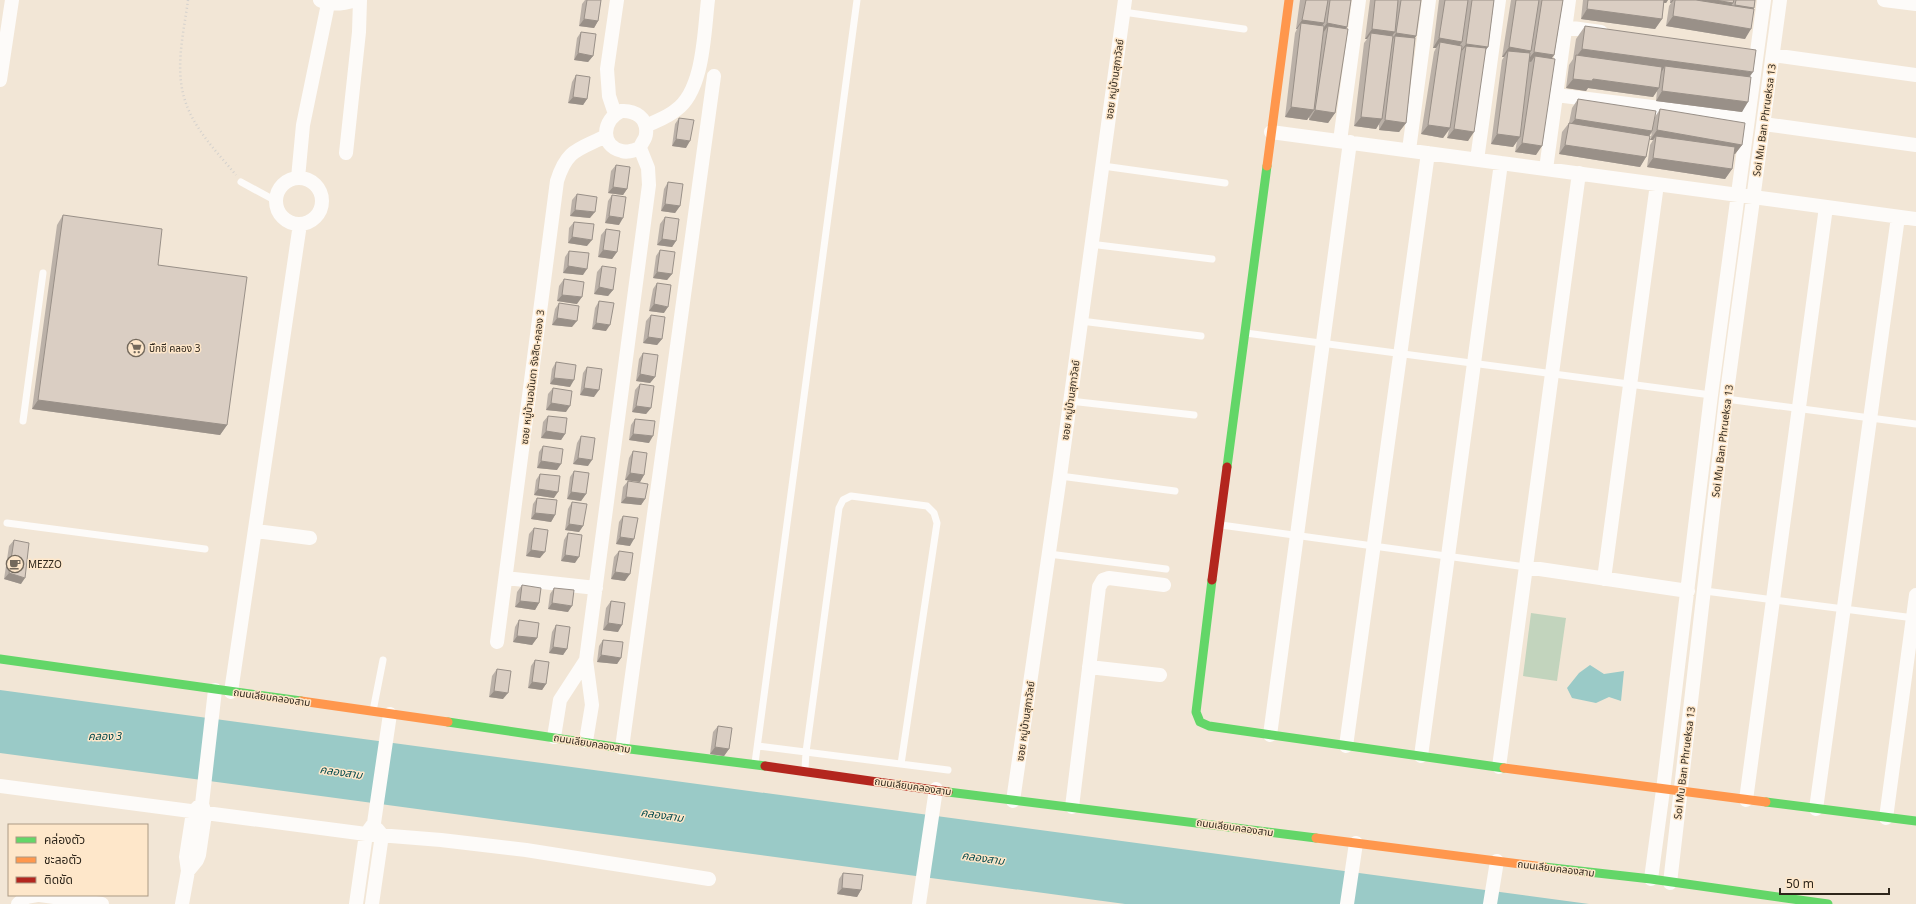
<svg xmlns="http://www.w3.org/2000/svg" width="1916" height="904" font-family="'Noto Sans','Noto Sans Thai',sans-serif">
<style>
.green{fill:#c2d4bd}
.water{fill:#9acac7}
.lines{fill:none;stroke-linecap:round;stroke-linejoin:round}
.path{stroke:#d4d1cd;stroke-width:2.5;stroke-dasharray:1 3;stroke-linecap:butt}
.lane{stroke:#fdfbf9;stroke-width:7}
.street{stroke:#fdfbf9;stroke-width:14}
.fast{stroke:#63d668;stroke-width:9}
.slow{stroke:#ff974d;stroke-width:9}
.jam{stroke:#b3261e;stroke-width:9}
.wall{fill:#bbb1a8}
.shaded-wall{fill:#999088}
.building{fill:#dacec3;stroke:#999088}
.labels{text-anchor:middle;stroke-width:3;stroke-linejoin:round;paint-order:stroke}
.street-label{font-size:10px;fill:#2e261b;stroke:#fee7ca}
.poi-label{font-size:10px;fill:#2e261b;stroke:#fee7ca;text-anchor:start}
.water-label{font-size:11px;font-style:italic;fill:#00484b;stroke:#fee7ca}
</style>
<rect width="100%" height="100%" fill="#f2e6d6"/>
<path class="green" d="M1531,613l35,5 -9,63 -34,-5z"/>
<path class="water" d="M1590,665l14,9 20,-3 -3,30 -12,-4 -13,6 -24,-5 -5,-10 12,-15z
M0,690l1589,214h-464l-1125,-151z"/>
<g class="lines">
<path class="path" d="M188,0c-4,31 -13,66 -4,97 8,30 33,55 52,78"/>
<path class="lane" d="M1123,12l121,17
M1103,166l122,17
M241,182l35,19
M1090,244l122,15
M1081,321l120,15
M1246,333l465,62
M1726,399l190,25
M1070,401l124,14
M23,421l20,-148
M1060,476l115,15
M7,523l198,26
M1221,525l305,42
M1049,554l117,15
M1705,591l209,27
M373,711l10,-51
M758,746l190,24
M755,763l102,-763
M805,769l1,-17 33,-244 4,-8 8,-4 76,10 7,7 3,10 -36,241"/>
<path class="street" d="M320,0c11,6 23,4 35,0
M1884,0l32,4
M1565,27l36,5
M1773,55l143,20
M0,80l12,-80
M1556,95l192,24
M621,111c14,-1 27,7 25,23 0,5 -5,9 -6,14 -6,2 -12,5 -18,3 -23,-5 -19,-32 -1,-40z
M615,114l-6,-18 -2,-27 10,-69
M1764,124l152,21
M646,126c10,-5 22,-9 30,-16 28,-20 28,-78 32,-110
M1271,132l645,87
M1340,141l19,-141
M1409,150l20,-150
M346,153l13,-121 1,-32
M1477,160l22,-160
M1546,169l23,-169
M298,178l5,-53 25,-121
M276 201a23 23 0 1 1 46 0a23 23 0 1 1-46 0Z
M256,531l54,7
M1526,567l162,24
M506,578l90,10
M1604,579l53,-395
M497,642l60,-461c10,-32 21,-31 49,-45
M1089,667l71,8
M231,692l69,-468
M1270,735l80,-593
M554,737l6,-37 26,-40
M586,741l6,-36 -6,-45 63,-475 -1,-17 -8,-20
M1346,746l82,-593
M622,748l92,-672
M1421,756l80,-593
M1499,767l80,-594
M0,786l366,48 75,6 85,10 183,29
M1746,800l80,-593
M1013,801l47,-325 65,-476
M1072,807l27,-220 4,-7 6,-2 55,7
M1816,809l82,-592
M1886,818l30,-223
M188,871l9,-11 2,-5 6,-41 -3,-10 13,-114
M1651,879l12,-89 48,-395 53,-395
M1670,883l56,-484 54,-399
M40,895l62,9
M18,904l8,-7 11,-2
M182,904l6,-33 -2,-14 7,-45 6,-6
M356,904l10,-70 8,-11 16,-109
M372,904l10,-69 -5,-6
M919,904l17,-115
M1347,904l9,-61
M1490,904l7,-43"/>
<path class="fast" d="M1227,467l40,-301
M1212,580l-16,132 4,10 9,4 295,42
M0,659l301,42
M448,722l174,26 143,18
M948,792l368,46
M1766,802l150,19
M1544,867l107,12 177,25"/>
<path class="slow" d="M1267,166l22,-166
M301,701l147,21
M1504,768l262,34
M1316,838l228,29"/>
<path class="jam" d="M1212,580l15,-113
M765,766l183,26"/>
</g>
<path class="wall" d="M585,0h16l-3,21 -4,7 -15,-2 3,-22z
M1300,0h51l-4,27 -2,2 -10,84 -7,10 -19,-3v-4l-2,4 -22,-3 10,-84 2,-4h-1z
M1370,0h51l-5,36 -1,2 -9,85 -7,9 -20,-2v-6l-3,5 -22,-3 10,-83 3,-4h-2z
M1439,0h55l-6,47 -2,1 -18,93 -21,-3 2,-8 -6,8 -22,-4 13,-82 2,-4h-3z
M1511,0h52l-9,55 -2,3 -16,97 -21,-3 2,-11 -4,6 -22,-3 11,-84 2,-3h-2z
M1583,0h85l-2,3h-2l-2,16 -7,10 -74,-10z
M1670,0h85l-10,39 -79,-13 3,-20 2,-3h-1z
M1585,26l165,51 -8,35 -86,-11 1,-10 -4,6 -65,-9 -2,3 -20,-3 3,-23 4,-6 3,-20z
M581,32l12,24 -5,6 -14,-2 3,-22z
M576,75l11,24 -4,6 -15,-2 4,-21z
M1578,99l77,18 5,-8 82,36 -7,9h-1l-2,15 -7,10 -78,-12 3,-22 3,-5h-3l2,-7 -3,3 -3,21 -6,10 -81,-13 3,-22 7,-9 3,-15z
M679,118l7,30 -14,-2 3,-22z
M616,165l11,24 -4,6 -15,-2 3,-22z
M668,182l12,24 -5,7 -14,-2 3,-22z
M577,194l13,24 -20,-2 2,-16z
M612,195l7,30 -14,-2 3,-22z
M63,215l95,50 69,160 -7,10 -188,-26 25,-184z
M665,217l11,24 -4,6 -15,-2 3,-21z
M574,222l13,24 -19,-3 1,-15z
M606,229l11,23 -5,7 -14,-2 3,-22z
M660,250l12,24 -5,6 -14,-2 3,-22z
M569,251l14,24 -20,-2 2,-16z
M602,266l11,24 -5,6 -14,-2 3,-22z
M564,279l13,25 -20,-3 2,-15z
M657,283l7,30 -15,-2 4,-22z
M599,301l7,30 -14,-2 3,-21z
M559,303l13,24 -20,-2 3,-16z
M651,315l11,24 -5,6 -14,-2 3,-22z
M643,353l12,24 -5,6 -14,-2 3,-22z
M556,362l14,25 -20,-3 2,-15z
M587,367l7,30 -14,-2 3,-22z
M640,384l11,24 -5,6 -14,-2 3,-22z
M553,388l13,24 -20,-2 2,-16z
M548,416l17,18 -4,6 -20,-2 2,-16z
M635,419l14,24 -20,-3 2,-15z
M581,436l7,30 -15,-2 4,-21z
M543,446l14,24 -20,-2 2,-16z
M633,451l11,24 -4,7 -15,-2 4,-22z
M574,471l12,23 -5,7 -14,-2 3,-22z
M540,474l14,24 -20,-3 2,-15z
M628,481l17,18 -4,6 -20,-2 2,-16z
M537,498l18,17 -4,7 -20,-3 2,-15z
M572,502l11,24 -4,6 -14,-2 3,-21z
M623,516l7,30 -14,-2 3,-22z
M534,528l6,30 -14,-2 3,-22z
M568,533l7,30 -14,-2 3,-21z
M14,540l7,44 -17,-5 5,-33z
M619,551l6,30 -14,-2 3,-22z
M522,585l17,18 -4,7 -20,-3 2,-15z
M554,588l14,24 -20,-3 2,-15z
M611,601l7,31 -15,-2 3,-22z
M519,620l18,18 -5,7 -19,-3 2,-15z
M556,625l11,24 -4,6 -14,-2 3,-21z
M603,640l18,18 -4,6 -20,-2 2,-16z
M535,660l11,24 -4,6 -14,-2 3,-22z
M497,669l6,30 -14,-2 3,-21z
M718,726l11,23 -5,7 -14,-2 3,-22z
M843,873l18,17 -4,7 -20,-3 2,-15z"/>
<path class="shaded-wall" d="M1642,0h26l-2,3z
M1672,0h2l-3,3h-1z
M1675,0h40l18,3 -7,9z
M1735,5l19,3 -5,6 -18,-3z
M1587,9l75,10 -7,10 -74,-10z
M1673,16l78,13 -6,10 -79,-13z
M584,19l14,2 -4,7 -15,-2z
M1302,20l22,3 -7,10 -16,-10 -4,6h-1z
M1327,23l20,4 -7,9 -12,-10 -5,7h-3z
M1372,29l23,3 -7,9 -17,-8 -4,6h-2z
M1396,33l20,3 -6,10 -15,-10 -5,7z
M1439,38l23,4 -6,9 -16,-9 -4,6h-3z
M1466,44l22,3 -7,9 -15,-10 -6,7h-1z
M1509,47l22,4 -6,9 -17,-9 -4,6h-2z
M1582,49l171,23 -9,13 -79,-19 -4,7 -85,-16z
M1534,52l20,3 -7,10 -12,-9 -4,6 -4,-1z
M578,53l15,3 -5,6 -14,-2z
M1573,79h20l66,9 -6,9 -65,-9 -2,3 -20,-3z
M1662,91l86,11 -6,10 -86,-11z
M573,97l14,2 -4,6 -15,-2z
M1291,107l23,3 -7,10 -22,-3z
M1315,110l20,3 -7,10 -19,-3z
M1361,117l21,2 -6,10 -22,-3z
M1575,119l77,12 -6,10 -78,-13z
M1385,120l21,3 -7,9 -20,-2z
M1428,125l22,3 -7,10 -22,-4z
M1454,129l20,3 -6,9 -21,-3z
M1657,130l85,15 -7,9 -79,-13v-5l-3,4h-3z
M1497,134l23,3 -7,10 -22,-3z
M676,139l14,2 -4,7 -14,-2z
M1522,143l20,3 -6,9 -21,-3z
M1565,145l81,12 -6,10 -81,-13z
M1653,158l79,11 -7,10 -78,-12z
M613,187l14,2 -4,6 -15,-2z
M665,204l15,2 -5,7 -14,-2z
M575,210l20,2 -5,6 -20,-2z
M609,216l14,2 -4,7 -14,-2z
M572,237l20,3 -5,6 -19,-3z
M662,239l14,2 -4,6 -15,-2z
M603,250l14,2 -5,7 -14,-2z
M568,266l19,3 -4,6 -20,-2z
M657,272l15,2 -5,6 -14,-2z
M599,287l14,3 -5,6 -14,-2z
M562,295l20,2 -5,7 -20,-3z
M654,304l14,3 -4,6 -15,-2z
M557,318l20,3 -5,6 -20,-2z
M596,323l14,2 -4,6 -14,-2z
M648,337l14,2 -5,6 -14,-2z
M640,374l15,3 -5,6 -14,-2z
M554,378l20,2 -4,7 -20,-3z
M584,388l15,2 -5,7 -14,-2z
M38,400l189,25 -7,10 -188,-26z
M551,403l19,3 -4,6 -20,-2z
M636,406l15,2 -5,6 -14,-2z
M546,431l19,3 -4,6 -20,-2z
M633,434l20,2 -4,7 -20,-3z
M578,458l14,2 -4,6 -15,-2z
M541,461l20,3 -4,6 -20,-2z
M630,473l14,2 -4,7 -15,-2z
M538,489l20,3 -4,6 -20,-3z
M571,492l15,2 -5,7 -14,-2z
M626,497l19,2 -4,6 -20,-2z
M535,513l20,2 -4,7 -20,-3z
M569,524l14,2 -4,6 -14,-2z
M620,537l14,2 -4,7 -14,-2z
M531,550l14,2 -5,6 -14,-2z
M565,555l14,2 -4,6 -14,-2z
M615,572l15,2 -5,7 -14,-2z
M9,573l16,5 -4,6 -17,-5z
M520,601l19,2 -4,7 -20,-3z
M552,603l20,3 -4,6 -20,-3z
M608,623l14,2 -4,7 -15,-2z
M517,636l20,2 -5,7 -19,-3z
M553,647l14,2 -4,6 -14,-2z
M601,655l20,3 -4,6 -20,-2z
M532,682l14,2 -4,6 -14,-2z
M494,691l14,2 -5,6 -14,-2z
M715,747l14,2 -5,7 -14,-2z
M842,888l19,2 -4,7 -20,-3z"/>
<path class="building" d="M587,0h14l-3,21 -14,-2z
M1306,0h22l-4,23 -22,-3z
M1330,0h21l-4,27 -20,-4z
M1375,0h23l-3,32 -23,-3z
M1401,0h20l-5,36 -20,-3z
M1445,0h23l-6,42 -23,-4z
M1472,0h22l-6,47 -22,-3z
M1516,0h23l-8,51 -22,-4z
M1542,0h21l-9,55 -20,-3z
M1588,0h76l-2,19 -75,-10z
M1675,0h21l58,9 -3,20 -78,-13z
M1715,0h19l-1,3z
M1736,0h19l-1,8 -19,-3z
M1301,23l23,3 -10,84 -23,-3z
M1328,26l20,3 -13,84 -20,-3z
M1585,26l171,24 -3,22 -171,-23z
M581,32l15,2 -3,22 -15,-3z
M1371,33l22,3 -11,83 -21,-2z
M1395,36l20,2 -9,85 -21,-3z
M1440,42l22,4 -12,82 -22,-3z
M1466,46l20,2 -12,84 -20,-3z
M1508,51l22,2 -10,84 -23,-3z
M1576,55l86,12 -3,21 -66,-9 -1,2 -19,-2z
M1535,56l20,3 -13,87 -20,-3z
M1665,66l86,11 -3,25 -86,-11z
M576,75l14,2 -3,22 -14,-2z
M1578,99l78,12 -4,20 -77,-12z
M1660,109l85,14 -3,22 -85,-15z
M679,118l15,2 -4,21 -14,-2z
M1569,123l81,13 -4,21 -81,-12z
M1656,136l79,11 -3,22 -79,-11z
M616,165l14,2 -3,22 -14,-2z
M668,182l15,2 -3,22 -15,-2z
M577,194l20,3 -2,15 -20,-2z
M612,195l14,2 -3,21 -14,-2z
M63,215l99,14 -4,36 89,12 -20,148 -189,-25z
M665,217l14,2 -3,22 -14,-2z
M574,222l20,2 -2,16 -20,-3z
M606,229l14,2 -3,21 -14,-2z
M660,250l15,2 -3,22 -15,-2z
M569,251l20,2 -2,16 -19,-3z
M602,266l14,2 -3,22 -14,-3z
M564,279l20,3 -2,15 -20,-2z
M657,283l14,2 -3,22 -14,-3z
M599,301l15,2 -4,22 -14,-2z
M559,303l20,3 -2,15 -20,-3z
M651,315l14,2 -3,22 -14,-2z
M643,353l15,2 -3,22 -15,-3z
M556,362l20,3 -2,15 -20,-2z
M587,367l15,2 -3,21 -15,-2z
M640,384l14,2 -3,22 -15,-2z
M553,388l19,3 -2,15 -19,-3z
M548,416l19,2 -2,16 -19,-3z
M635,419l20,2 -2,15 -20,-2z
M581,436l14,2 -3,22 -14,-2z
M543,446l20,3 -2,15 -20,-3z
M633,451l14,2 -3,22 -14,-2z
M574,471l15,2 -3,21 -15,-2z
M540,474l20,2 -2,16 -20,-3z
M628,481l20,3 -3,15 -19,-2z
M537,498l20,2 -2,15 -20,-2z
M572,502l15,2 -4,22 -14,-2z
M623,516l15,2 -4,21 -14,-2z
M534,528l14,2 -3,22 -14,-2z
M568,533l14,2 -3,22 -14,-2z
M14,540l15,3 -4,35 -16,-5z
M619,551l14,2 -3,21 -15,-2z
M522,585l19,3 -2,15 -19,-2z
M554,588l20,2 -2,16 -20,-3z
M611,601l14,2 -3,22 -14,-2z
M519,620l20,3 -2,15 -20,-2z
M556,625l14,2 -3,22 -14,-2z
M603,640l20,2 -2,16 -20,-3z
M535,660l14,2 -3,22 -14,-2z
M497,669l14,2 -3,22 -14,-2z
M718,726l14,2 -3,21 -14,-2z
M843,873l20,2 -2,15 -19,-2z"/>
<defs>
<symbol id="supermarket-ring" viewBox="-11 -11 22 22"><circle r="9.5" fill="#fee7ca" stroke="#73695c" stroke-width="1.5"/><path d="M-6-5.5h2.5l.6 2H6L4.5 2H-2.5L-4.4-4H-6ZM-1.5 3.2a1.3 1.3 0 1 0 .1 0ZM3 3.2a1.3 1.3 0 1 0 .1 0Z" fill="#73695c"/></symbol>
<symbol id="cafe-ring" viewBox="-11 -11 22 22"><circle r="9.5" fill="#fee7ca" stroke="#73695c" stroke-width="1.5"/><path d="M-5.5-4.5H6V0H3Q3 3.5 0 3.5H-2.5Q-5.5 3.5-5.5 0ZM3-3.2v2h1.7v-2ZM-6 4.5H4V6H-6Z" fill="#73695c"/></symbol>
</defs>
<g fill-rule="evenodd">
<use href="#supermarket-ring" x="126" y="338" width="20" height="20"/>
<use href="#cafe-ring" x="5" y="554" width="20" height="20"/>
</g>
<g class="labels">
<g class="street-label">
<text transform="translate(1114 79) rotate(-82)" y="4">ซอย หมู่บ้านสุภาวัลย์</text>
<text transform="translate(1764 120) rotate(-82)" y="4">Soi Mu Ban Phrueksa 13</text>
<text transform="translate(532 377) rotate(-83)" y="4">ซอย หมู่บ้านอนันดา รังสิต-คลอง 3</text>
<text transform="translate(1070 400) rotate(-82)" y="4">ซอย หมู่บ้านสุภาวัลย์</text>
<text transform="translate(1722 441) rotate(-83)" y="4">Soi Mu Ban Phrueksa 13</text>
<text transform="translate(272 697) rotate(8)" y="4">ถนนเลียบคลองสาม</text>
<text transform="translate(1025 721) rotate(-82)" y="4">ซอย หมู่บ้านสุภาวัลย์</text>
<text transform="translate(592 743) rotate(9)" y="4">ถนนเลียบคลองสาม</text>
<text transform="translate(1684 763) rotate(-83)" y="4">Soi Mu Ban Phrueksa 13</text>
<text transform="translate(913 786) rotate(8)" y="4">ถนนเลียบคลองสาม</text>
<text transform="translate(1235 827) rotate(8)" y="4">ถนนเลียบคลองสาม</text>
<text transform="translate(1556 868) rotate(7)" y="4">ถนนเลียบคลองสาม</text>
</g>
<g class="poi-label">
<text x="149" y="352">บิ๊กซี คลอง 3</text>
<text x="28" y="568">MEZZO</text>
</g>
<g class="water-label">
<text x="105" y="740">คลอง 3</text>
<text transform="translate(341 772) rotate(8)" y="4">คลองสาม</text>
<text transform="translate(662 815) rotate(8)" y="4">คลองสาม</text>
<text transform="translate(983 858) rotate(8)" y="4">คลองสาม</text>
</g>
</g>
<rect x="8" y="824" width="140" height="72" fill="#fee7ca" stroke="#ab9a84"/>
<rect x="16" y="837" width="20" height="6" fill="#63d668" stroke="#ab9a84"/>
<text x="44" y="844" font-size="12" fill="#2e261b">คล่องตัว</text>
<rect x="16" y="857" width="20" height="6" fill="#ff974d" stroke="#ab9a84"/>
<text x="44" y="864" font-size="12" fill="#2e261b">ชะลอตัว</text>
<rect x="16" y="877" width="20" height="6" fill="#b3261e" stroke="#ab9a84"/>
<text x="44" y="884" font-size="12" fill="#2e261b">ติดขัด</text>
<path d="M1780 888v6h109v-6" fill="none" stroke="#2e261b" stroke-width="2"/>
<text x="1786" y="888" font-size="12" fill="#2e261b" stroke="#fee7ca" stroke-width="3" paint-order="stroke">50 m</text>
</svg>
